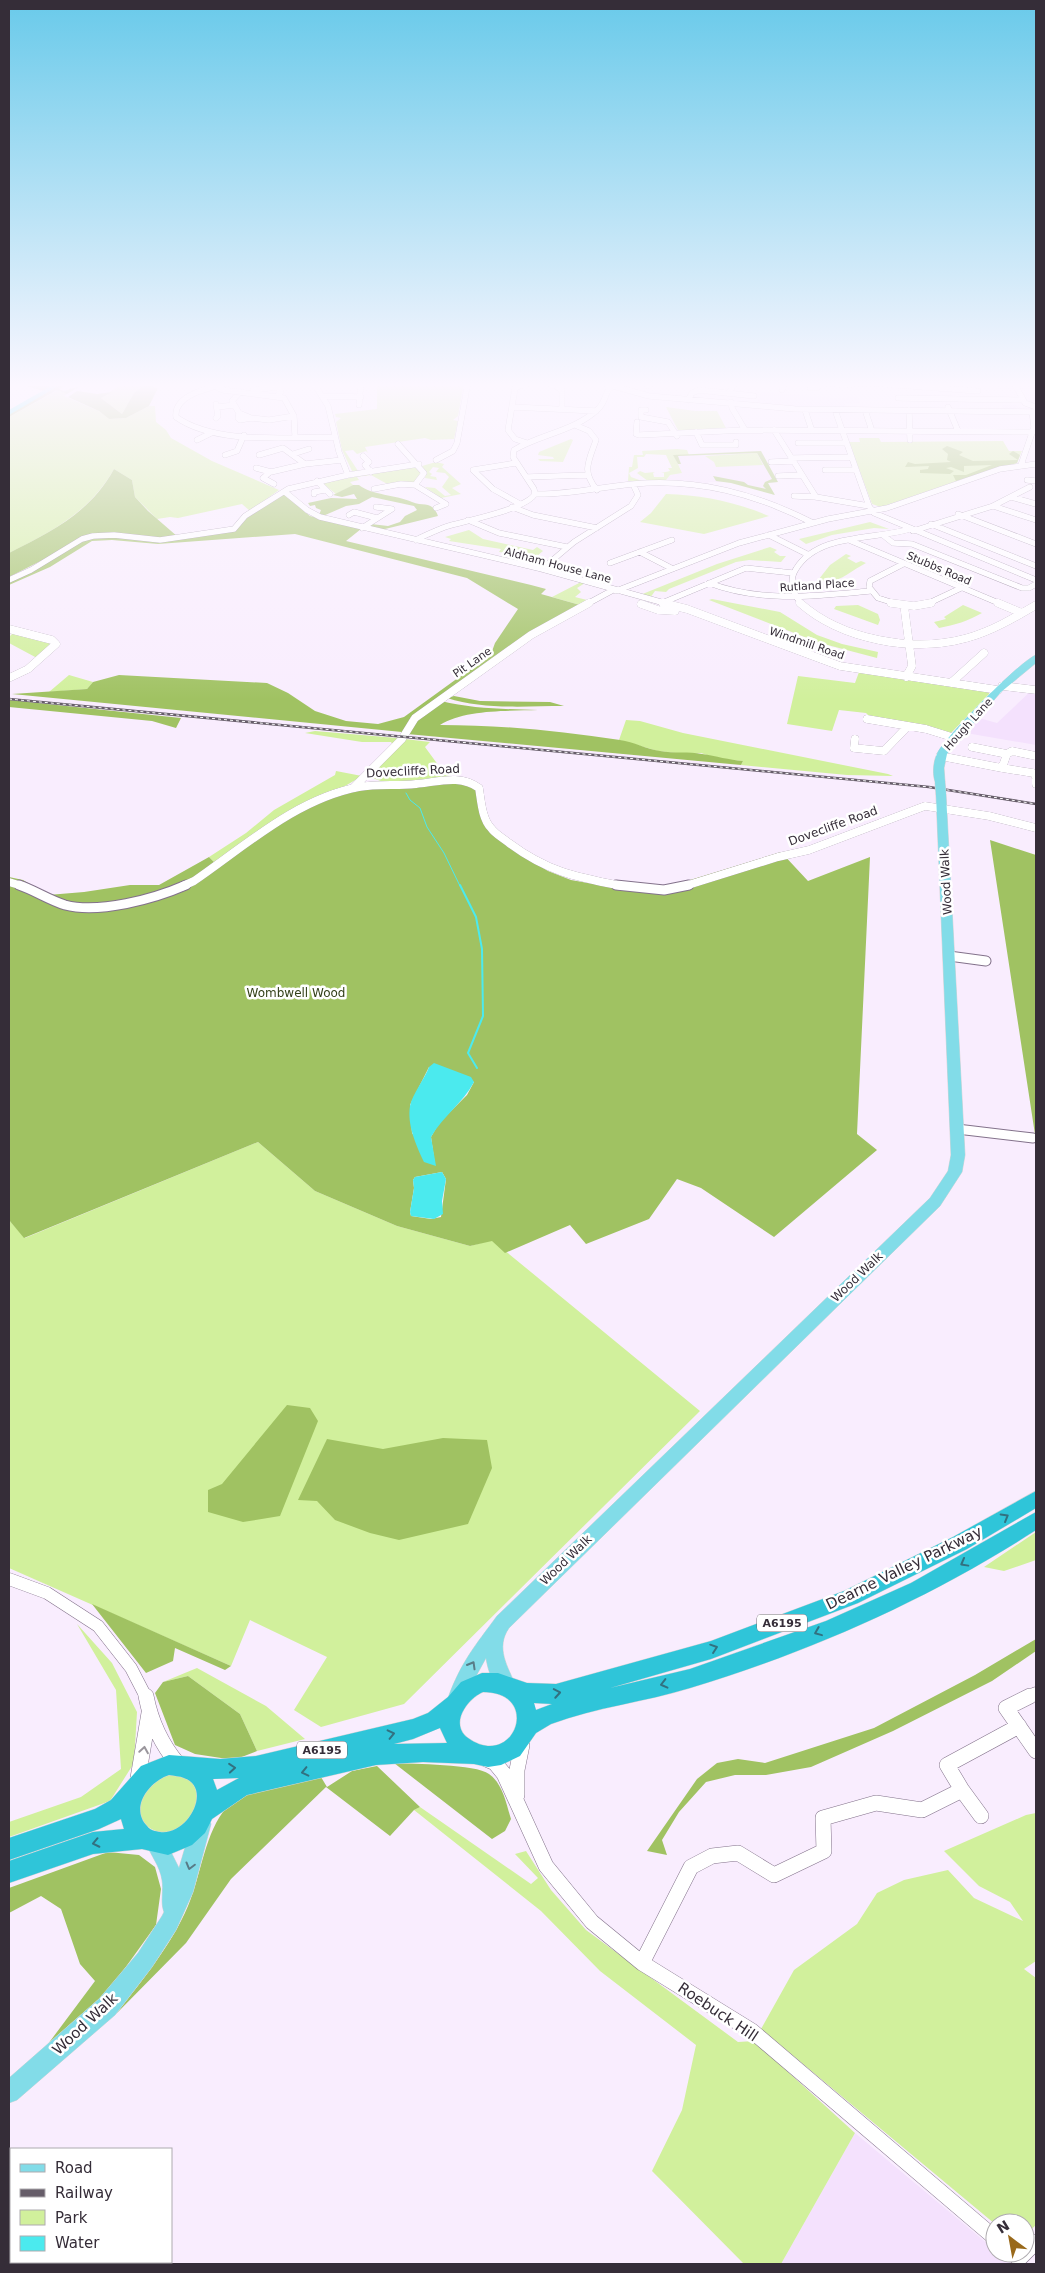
<svg xmlns="http://www.w3.org/2000/svg" width="1045" height="2273" font-family="'DejaVu Sans',sans-serif">
<style>
.built{fill:#f4e1fd}
.green{fill:#d1f09c}
.forest{fill:#a0c262;fill-rule:evenodd}
.water{fill:#4beaee}
.lines{fill:none;stroke-linecap:round;stroke-linejoin:round}
.stream-far1{stroke:#4beaee;stroke-width:1}
.stream{stroke:#4beaee;stroke-width:2}
.river{fill:#4beaee;fill-rule:evenodd}
.minor-far4-casing{stroke:#83728b;stroke-width:6}
.minor-far3-casing{stroke:#83728b;stroke-width:8}
.minor-far2-casing{stroke:#83728b;stroke-width:11}
.minor-far1-casing{stroke:#83728b;stroke-width:13}
.minor-casing{stroke:#83728b;stroke-width:16}
.major-casing{stroke:#d7d5d7;stroke-width:1}
.highway-casing{stroke:#d7d5d7;stroke-width:1}
.minor-far4{stroke:#fff;stroke-width:5.5}
.minor-far3{stroke:#fff;stroke-width:8}
.minor-far2{stroke:#fff;stroke-width:9}
.minor-far1{stroke:#fff;stroke-width:12}
.minor{stroke:#fff;stroke-width:15}
.major{fill:#82dce8;fill-rule:evenodd}
.highway{fill:#2fc5d9;fill-rule:evenodd}
.rail-casing{stroke:#665d69;stroke-width:2.5}
.rail{stroke:#fff;stroke-width:1;stroke-dasharray:3;stroke-linecap:butt}
.major-bridge-casing{stroke:#d7d5d7;stroke-width:11;stroke-linecap:butt}
.major-bridge{stroke:#82dce8;stroke-width:10}
.oneway{stroke:#327180}
.oneway2{stroke:#587c87}
.oneway3{stroke:#9a969c}
.labels{text-anchor:middle;stroke-width:5;stroke-linejoin:round;paint-order:stroke}
.far-street-label{font-size:11px;fill:#352d38;stroke:#fff}
.shield{fill:#fff;stroke:#726c74;stroke-width:1}
.shield-label{font-size:11px;font-weight:bold;fill:#352d38}
.street-label{font-size:12px;fill:#352d38;stroke:#fff}
.park-label{font-size:12px;fill:#34411a;stroke:#fff}
.near-street-label{font-size:15px;fill:#352d38;stroke:#fff}
</style>
<rect width="100%" height="100%" fill="#f9edfe"/>
<path class="built" d="M994,384h38l4,9v25l-2,-5 -30,-3 -2,-5h14l5,3 7,-2 -10,-16 -22,-1z
M762,392l74,6 21,-1 3,6 -15,1 2,4 -35,1 -56,-5z
M761,451l17,31 -10,1 7,12 -44,-13h-23l1,2 -43,-4 4,-5 12,-2 -7,-18z
M1033,689h3v56l-70,-12 13,-15 18,5z
M855,2133l140,117v3h3l14,11h-231z"/>
<path class="green" d="M125,382h23l-14,11 -12,21 -21,-16z
M377,382h87l-6,34 -5,4 5,1 -4,18 -23,1 -6,-2 -60,9 3,6 -2,-2 -9,3 -4,-4 -8,1 13,20h-6l-10,-21 -6,-28 5,-4 -5,-1 -1,-3 42,-5z
M58,390l9,4 -3,2 35,15 10,8 17,-1 23,-12h6l1,16 10,8 5,8 41,23 67,29 -29,21 -8,-7 -64,14 -8,-1 -13,2 -22,-22 -3,-17 -18,-11c-24,43 -63,63 -105,84v-136z
M666,407l29,4h22l10,19 -48,2z
M859,438h20l2,4 122,-1 6,10h13l-5,12 -28,7 -108,37 -9,-3 -23,-62h11z
M571,439l2,1 -10,22 -23,-1 -2,-2h16l-1,-2 -15,-2 1,-3z
M677,449l10,1 2,5h-15l8,18 -12,2 -4,5 -18,1 -11,-8 3,-2 5,2 10,-1 -2,1 1,4h10v-4h-3l9,-2 -2,-3h4l-6,-13 -20,-1 -2,3h-7l1,11 -9,5 2,4 11,4h-14l1,-14h3l2,-12h9l-1,-4z
M757,453l6,12 -47,2 -2,-5 -9,-6z
M436,462l8,2 -2,3 19,17 -9,4 9,6 -20,4 -16,-11 10,1 10,8 6,-1 -9,-8 7,-10 -4,-4 -9,-1 3,-4 -6,-1 -4,5 3,2 -2,2 6,1 1,3 -12,-2 1,-6 -4,-6z
M414,466l7,7 -6,10 -26,2 -18,-10 -14,2 2,3 -9,2 3,3 -17,9 -14,-11z
M666,494c36,1 70,8 103,22l-65,18 -64,-12 11,-9z
M870,522l19,7 -15,-1 -42,7 -26,9 -7,-5z
M469,530l14,9 50,11 4,-3 6,4 -6,5 2,2h-3l-3,-2 -34,-4 2,-3 -52,-8 2,-2 -6,-2z
M770,547l7,3 -3,2 6,4h6l-5,6 -32,-2 -13,2 -67,27 -3,3 -11,-1 -5,7 -10,-3 77,-31z
M846,554l5,2 -4,2 9,5 5,-2 5,2c-16,8 -30,24 -47,16l11,-14z
M581,582l4,1 -8,5 4,4 -6,5 12,3 7,-2 -14,7 -28,-8z
M712,599l68,13 37,23 25,9 36,8 -1,6 -57,-15 -111,-43z
M858,605l20,9 2,6 -2,5 -44,-16 2,-3z
M963,605l19,8c-14,8 -27,12 -43,15l-5,-6 12,-3 -2,-2z
M14,632l38,12 -15,14 -28,-15v-6z
M859,672l130,20v2l-39,40 -80,-17 -4,-4 -27,-3 -7,21 -45,-7 11,-48 57,7z
M69,675l24,7 -6,7 -38,3z
M626,720l14,1 43,12 205,41 5,2 -46,-1 -106,-10 2,-4 -24,-2 -18,-6 -16,1 -27,-3 -39,-11z
M315,731l82,7 -4,7 -2,-3h-29l-57,-9z
M405,739l25,3 -5,5 19,26 9,5 -67,5 -16,-6z
M336,771l26,5 -147,87 -6,-6 37,-24 28,-23 61,-35z
M258,1142l57,49 82,35 73,20 22,-6 208,171 -296,293 -83,23 -27,-17 33,-53 -77,-37 -19,46 -222,-98v-348l16,18z
M1036,1532v28l-32,11 -20,-4z
M77,1624l35,39 25,49 -3,51 -24,38 -101,36v-15l72,-25 40,-28 -5,-79z
M197,1668l69,38 39,33 -48,12 -17,-37 -52,-38 -25,6z
M167,1774c50,-2 30,63 -7,58 -18,-3 -27,-23 -18,-39 5,-8 17,-14 25,-19z
M420,1807l111,77 7,-6 -23,-24 11,-3 25,39 35,40 152,112 16,-1 101,92 -74,131h-37l-92,-93 30,-61 14,-65 -96,-74 -59,-60 -127,-101z
M1036,1813v148l-12,8 12,9v247l-11,10v-12l-30,1 -234,-195 33,-59 63,-46 20,-31 27,-13 44,-10 26,28 49,23 -13,-19 -31,-16 -35,-35 82,-36z"/>
<path class="forest" d="M11,382h22l17,5 8,-5h12l-11,7 5,2 16,-5 -13,8 -10,-4 -48,27v-6l35,-20z
M148,382h9l-4,5 5,1 -9,18 -23,12 -17,1 -10,-8 -31,-14 9,-6 20,3 15,-2 -11,6 21,16 12,-21z
M947,446l16,6 -4,3 14,6 45,-1 -9,-6 4,-3 7,4 -3,8 -61,18 -3,-6h13l26,-10 -28,1v6l-13,-5 -5,1 8,3 -4,3 -30,-1v-3l8,-1 1,-3 -24,1 3,-5 7,2 36,-2 -4,-2 1,-6 -6,-5z
M761,451l17,31 -10,1 7,12 -44,-12 -15,-2 -3,-5 31,6 4,3 18,4 -3,-3 2,-4 7,-3 -15,-26 -79,3 3,8h-3l-5,-9z
M114,469l18,11 3,17 13,14 30,26 -19,1 -67,-3 -83,42v-24c43,-22 81,-40 105,-84z
M353,485h6c12,10 38,10 53,17 12,5 20,-2 26,14l-57,14 -14,-3 4,-3 17,2 12,-4 5,-6 12,-6 -3,-4 -42,-9 -13,7 -13,2 -23,10 -4,-1 2,-5 -5,-2 -1,-3 -5,1 -2,-3 23,-5 26,1 -3,-5 -12,3 -9,-2z
M279,495h6l25,21 51,13 -15,12 185,44 15,4 -5,5 39,11 -82,50 -87,62 -9,15 -390,-38 75,-5 6,-7 26,-7 148,8 21,10 27,18 31,10 32,3 26,-7 87,-63 4,-11 23,-34 -51,-31 -172,-44 -137,10 -46,-4 -20,1 -42,26 -41,18v-4l75,-41 9,-3h21l54,4 59,-10z
M454,696l26,5 70,1 14,4c-38,0 -80,4 -117,-8z
M9,700l172,18 -5,10 -24,-7 -143,-14z
M441,701c32,8 65,8 97,9 -28,1 -74,-1 -98,15 62,0 119,6 180,15 14,2 26,9 40,11 14,3 29,0 42,3 14,2 27,6 41,7l-2,4 -334,-31 9,-16z
M466,783l12,8 2,25 7,12 39,30 22,13 23,9 68,12 25,-4 117,-36 27,29 62,-24 -13,277 20,16 -103,87 -73,-49 -24,-9 -28,40 -63,25 -16,-19 -65,28 -13,-12 -22,5 -73,-20 -82,-35 -57,-49 -234,96 -15,-18v-343l14,3 25,15 36,-3 46,-7h29l50,-28 6,6 124,-74 10,-4 6,3zM429,1067l45,15 -7,13 -28,28 -8,14 4,28 -23,-32 -2,-28zM442,1172l4,7 -5,38 -10,2 -20,-3 -1,-4 4,-24 -1,-8 2,-3z
M990,840l46,15v286z
M287,1405l23,3 8,13 -38,95 -37,6 -35,-10v-22l14,-6z
M443,1438l44,2 5,28 -24,56 -69,16 -29,-7 -35,-13 -18,-19 -19,-1 29,-61 56,10z
M92,1604l139,62 -6,4 -50,-22 -2,13 -27,12z
M1036,1639v12l-44,30 -99,50 -82,36 -45,8h-31l-29,7 -27,30 -17,28 5,15 -20,-4 50,-72 20,-16 21,-4 27,4 109,-35 101,-53z
M188,1676l52,38 17,37 -23,9 -39,-6 -20,-9 -20,-52 8,-11z
M394,1763c19,1 82,1 95,11 14,10 17,29 22,45l-6,12 -13,8z
M377,1766l43,41 -6,3 -24,26 -64,-49 -95,92 -45,64 -70,71c26,-34 55,-68 72,-108 13,-30 17,-75 39,-99 18,-19 68,-24 94,-30l6,10 25,-16z
M108,1852l31,3 16,12 6,22 -5,36 -46,64 -62,55 47,-63 -15,-17 -19,-55 -20,-13 -32,17v-25z"/>
<path class="water" d="M434,1063l37,14 3,5c-11,21 -31,34 -43,55l5,29 -12,-4c-8,-17 -17,-37 -14,-56 2,-11 15,-28 19,-39z
M442,1172l4,7 -4,22 1,13 -9,5 -23,-3 -1,-4 4,-24 -1,-8 2,-3z"/>
<g class="lines">
<path class="stream-far1" d="M406,793l4,7 10,8 7,19 17,26 16,33"/>
<path class="stream" d="M460,885l16,32 6,32 1,67 -15,37 9,15"/>
<path class="river" d="M58,382h7l-56,33v-5z"/>
<defs>
<path id="minor-far4" d="M232,382c-17,5 -59,11 -56,35 39,28 113,20 159,20
M599,382l50,14 146,13 241,3
M665,382l5,1
M818,382l25,3 26,-2 109,8
M1015,385l10,18 11,4
M647,386l9,-4
M216,387l7,3 61,8 10,18 1,20
M810,388h7l3,-6
M253,390l24,-3 4,5 -4,4
M782,390l3,-8
M729,393l6,-11
M323,396l38,1
M898,398l125,2
M688,400l4,-7 7,-3 55,6
M731,402l1,6 13,22
M216,404l2,12 -2,2
M359,405l2,-23
M218,407l16,-2
M512,407l84,4
M948,407l10,24
M646,410h-5v7l27,5 9,14
M805,410l7,21
M835,410l34,96 5,7 162,67
M865,410l7,21
M909,410l1,30
M239,413l12,5 -11,2 -2,-2z
M239,413l-7,-12 8,-9
M251,418l18,2 25,-4
M637,422l-1,12 3,1 106,-5 288,2
M575,425l14,6 7,9c-7,21 -15,31 1,50
M774,430l42,67
M696,432l6,13h34v-3
M197,440l14,-7
M527,443l-12,-4 -7,-9 7,-42c15,-7 33,-9 47,2v18
M798,443h48
M398,444l26,29 -9,12 31,19 -10,4
M293,454l16,-5
M225,455l12,-4 7,-16
M259,455l24,-7 22,16
M363,456l6,6 -4,3 6,7
M791,458l60,-1
M436,460l17,-9 4,-8 11,-61
M771,462l22,-1
M516,463l-43,7 20,19 27,15
M1021,465l13,-38 -2,-15
M256,468l15,4 34,-8 37,-4
M825,470h31
M269,473l-6,5 11,6
M348,475l71,-11
M778,476l24,-1
M527,477l60,-2
M1027,480l9,1
M317,481l13,13
M374,489l27,-5 14,1
M285,492l22,18 13,7 222,52 126,35
M314,494v-2l11,-2
M535,494c33,1 65,-7 98,-10 65,-6 123,10 180,39
M794,496l22,1 53,9
M1011,497l25,7
M993,506l37,-19
M512,507l21,8 64,13
M958,514l78,30
M349,515l5,-3 23,6
M468,520l31,13 68,14
M931,524l105,42
M362,528l30,-19 -16,-2
M913,531l80,-25 43,14
M769,535l40,20
M883,535l10,8 19,1 110,44h7l7,-4
M416,540c9,-5 19,-9 29,-13 19,-6 80,-17 90,-33l-1,-5 -21,-32 1,-7c27,-16 61,-19 84,-41 8,-7 7,-17 13,-23
M849,540l152,64
M640,552l31,16
M610,563l62,-23
M542,569l32,-27 57,-36 7,-11 -5,-11
M9,580l22,-10 51,-31 11,-3 21,-1 46,5 74,-11 11,-13 43,-27 60,-14 -9,-23 -11,-46 -15,-24
M709,583c53,20 106,13 161,8
M616,591l123,-48 89,-24 59,-11 113,-39 36,-5
M662,603l84,-35 47,5
M587,604l26,-14
M801,604c-8,-11 -13,-23 -5,-35 22,-36 78,-29 114,-40
M897,604l-19,-6 -9,-11 1,-6 33,-17
M927,604l34,-16"/>
<path id="minor-far3" d="M663,603l24,6 153,57 158,24
M800,603c42,37 113,50 167,35 25,-7 47,-20 69,-33
M891,603l23,3 17,-3
M998,603l24,10
M641,604l17,6 17,1
M904,605l8,61 -6,11
M9,629l43,11 4,4 -28,25 -19,9
M952,682l32,-29
M1002,686l34,4
M867,719l59,10 29,9
M855,739l-1,9 30,3 23,-24
M972,747l35,7
M1007,754l5,-3 24,5
M940,756l62,12 5,-14
M1002,768l31,5 3,4v7
M353,788l49,-49 13,-21 116,-83 58,-32
M9,882l13,4
M183,886l11,-5c51,-35 102,-82 165,-94 19,-3 38,-1 57,-3 22,-2 44,-10 63,4 2,12 3,31 12,40 4,6 12,10 18,15 39,29 67,34 113,43
M685,886l93,-29 31,-7 116,-44 64,10 47,12"/>
<path id="minor-far2" d="M19,885c15,5 30,15 46,20 34,9 89,-6 121,-20
M616,885l48,5 25,-5
M949,956l37,5
M957,1129l76,9"/>
<path id="minor-far1" d="M9,1579l38,14 51,33 33,42 15,29
M1027,1697l9,-4"/>
<path id="minor" d="M146,1696c5,26 15,48 32,68
M1030,1696l-24,12 30,43
M486,1759l9,4 9,11 42,92 46,56 50,41 110,68 243,207
M138,1778l11,-65
M962,1790l19,26
M517,1795v-25l5,-25
M642,1963l49,-96 21,-11 26,-3 36,22 50,-24 -1,-33 53,-15 46,7 40,-20 -15,-25 72,-39
M1013,2253l6,6 17,-17"/>
<path id="major" d="M1036,655v8l-35,29 -54,62 -3,14 1,14 -5,3 -4,-1c-4,-8 -3,-22 1,-30 5,-14 85,-95 99,-99z
M941,791l5,3 19,361 -3,17 -22,34 -431,422c-14,20 -1,39 7,58l-2,6 -7,3c-13,-5 -19,-24 -21,-37l-11,20 -11,26 -7,3 -7,-3 -2,-6c13,-36 27,-52 49,-82l433,-418 18,-27 3,-16 -15,-361z
M201,1814l7,3 3,7 -18,68 -17,38 -24,37 -37,48 -98,85 -8,3v-25l90,-79 39,-46 24,-37 2,-4c-4,-10 0,-22 -2,-32 -2,-14 -11,-24 -16,-37l3,-7 7,-3 7,3 16,32 15,-51z"/>
<path id="highway" d="M1036,1491v17l-69,41 -109,54 -147,56 -101,29 80,-19 136,-48 85,-38 125,-71v18c-107,69 -224,121 -346,158 -45,14 -94,19 -139,36l-15,9 -16,23 -19,9 -13,2 -14,-3 -51,-2 -47,3 -129,30 -35,24 -7,14 -13,12 -24,10 -26,-6 -49,5 -84,29v-22l84,-29 31,-3 -3,-10 -22,10 -90,31v-22l86,-29 16,-9 30,-34 28,-11 51,4 36,-3 157,-37 15,-6 20,-16 13,-15 21,-9h16l29,10 29,1 155,-43 133,-50 109,-54zM483,1692c60,0 31,79 -15,46 -19,-14 -1,-39 15,-46zM534,1703l18,1 -16,6zM440,1728l7,15 -53,1 19,-5zM169,1775c5,1 11,1 15,3 29,10 4,58 -24,54 -5,-1 -9,-1 -13,-6 -18,-19 3,-45 22,-51zM239,1778l-22,12 -4,-11z"/>
</defs>
<use href="#minor-far4" class="minor-far4-casing"/>
<use href="#minor-far3" class="minor-far3-casing"/>
<use href="#minor-far2" class="minor-far2-casing"/>
<use href="#minor-far1" class="minor-far1-casing"/>
<use href="#minor" class="minor-casing"/>
<use href="#major" class="major-casing"/>
<use href="#highway" class="highway-casing"/>
<use href="#minor-far4" class="minor-far4"/>
<use href="#minor-far3" class="minor-far3"/>
<use href="#minor-far2" class="minor-far2"/>
<use href="#minor-far1" class="minor-far1"/>
<use href="#minor" class="minor"/>
<use href="#major" class="major"/>
<use href="#highway" class="highway"/>
<defs>
<path id="rail" d="M9,699l920,88 107,17"/>
</defs>
<use href="#rail" class="rail-casing"/>
<use href="#rail" class="rail"/>
<defs>
<path id="major-bridge" d="M940,782l1,12"/>
</defs>
<use href="#major-bridge" class="major-bridge-casing"/>
<use href="#major-bridge" class="major-bridge"/>
</g>
<defs><path id="oneway-chevron" d="M-2-3.5L2.5 0L-2 3.5" fill="none" stroke-width="1.6" stroke-linecap="round" stroke-linejoin="round" transform="scale(1.25)"/></defs>
<g class="oneway">
<use href="#oneway-chevron" transform="translate(1005 1517) rotate(-30)"/>
<use href="#oneway-chevron" transform="translate(964 1563) rotate(151)"/>
<use href="#oneway-chevron" transform="translate(818 1632) rotate(158)"/>
<use href="#oneway-chevron" transform="translate(714 1648) rotate(-19)"/>
<use href="#oneway-chevron" transform="translate(664 1684) rotate(166)"/>
<use href="#oneway-chevron" transform="translate(557 1693) rotate(-10)"/>
<use href="#oneway-chevron" transform="translate(391 1734) rotate(-13)"/>
<use href="#oneway-chevron" transform="translate(232 1768) rotate(-5)"/>
<use href="#oneway-chevron" transform="translate(305 1772) rotate(167)"/>
<use href="#oneway-chevron" transform="translate(96 1843) rotate(168)"/>
</g>
<g class="oneway2">
<use href="#oneway-chevron" transform="translate(472 1665) rotate(-60)"/>
<use href="#oneway-chevron" transform="translate(190 1866) rotate(105)"/>
</g>
<use class="oneway3" href="#oneway-chevron" transform="translate(144 1750) rotate(-81)"/>
<linearGradient id="sky" x2="0" y2="1"><stop stop-color="#69caea"/><stop offset="0.55" stop-color="#fcf7ff"/><stop offset="1" stop-color="#fcf7ff" stop-opacity="0"/></linearGradient>
<rect width="1045" height="700" fill="url(#sky)"/>
<g class="labels">
<g class="far-street-label">
<text transform="translate(558 565) rotate(15)" y="4">Aldham House Lane</text>
<text transform="translate(939 568) rotate(23)" y="4">Stubbs Road</text>
<text transform="translate(817 585) rotate(-4)" y="4">Rutland Place</text>
<text transform="translate(807 643) rotate(19)" y="4">Windmill Road</text>
<text transform="translate(472 662) rotate(-35)" y="4">Pit Lane</text>
<text transform="translate(968 724) rotate(-48)" y="4">Hough Lane</text>
</g>
<g class="shield">
<rect x="757" y="1614.5" width="50" height="17" rx="4"/>
<rect x="297" y="1741.5" width="50" height="17" rx="4"/>
</g>
<g class="shield-label">
<text x="782" y="1627">A6195</text>
<text x="322" y="1754">A6195</text>
</g>
<g class="street-label">
<text transform="translate(413 771) rotate(-3)" y="4">Dovecliffe Road</text>
<text transform="translate(833 826) rotate(-20)" y="4">Dovecliffe Road</text>
<text transform="translate(946 882) rotate(-93)" y="4">Wood Walk</text>
<text transform="translate(857 1277) rotate(-44)" y="4">Wood Walk</text>
<text transform="translate(566 1560) rotate(-44)" y="4">Wood Walk</text>
</g>
<g class="park-label">
<text x="296" y="997">Wombwell Wood</text>
</g>
<g class="near-street-label">
<text transform="translate(904 1568) rotate(-26)" y="5">Dearne Valley Parkway</text>
<text transform="translate(718 2012) rotate(34)" y="5">Roebuck Hill</text>
<text transform="translate(85 2024) rotate(-43)" y="5">Wood Walk</text>
</g>
</g>
<rect width="1045" height="2273" fill="none" stroke="#352d38" stroke-width="20"/>
<rect x="10" y="2148" width="162" height="115" fill="#ffffff" stroke="#aeabaf"/>
<rect x="20" y="2164" width="25" height="8" fill="#82dce8" stroke="#aeabaf"/>
<text x="55" y="2173" font-size="15" fill="#352d38">Road</text>
<rect x="20" y="2189" width="25" height="8" fill="#665d69" stroke="#aeabaf"/>
<text x="55" y="2198" font-size="15" fill="#352d38">Railway</text>
<rect x="20" y="2210" width="25" height="15" fill="#d1f09c" stroke="#aeabaf"/>
<text x="55" y="2223" font-size="15" fill="#352d38">Park</text>
<rect x="20" y="2236" width="25" height="15" fill="#4beaee" stroke="#aeabaf"/>
<text x="55" y="2248" font-size="15" fill="#352d38">Water</text>
<g transform="translate(1010 2238) rotate(328)"><circle r="24" fill="#ffffff" stroke="#aeabaf"/>
<path d="M0-4L9 19L0 12L-9 19Z" fill="#99691b"/>
<text y="-8" font-size="14" font-weight="bold" text-anchor="middle" fill="#352d38">N</text>
</g>
</svg>
